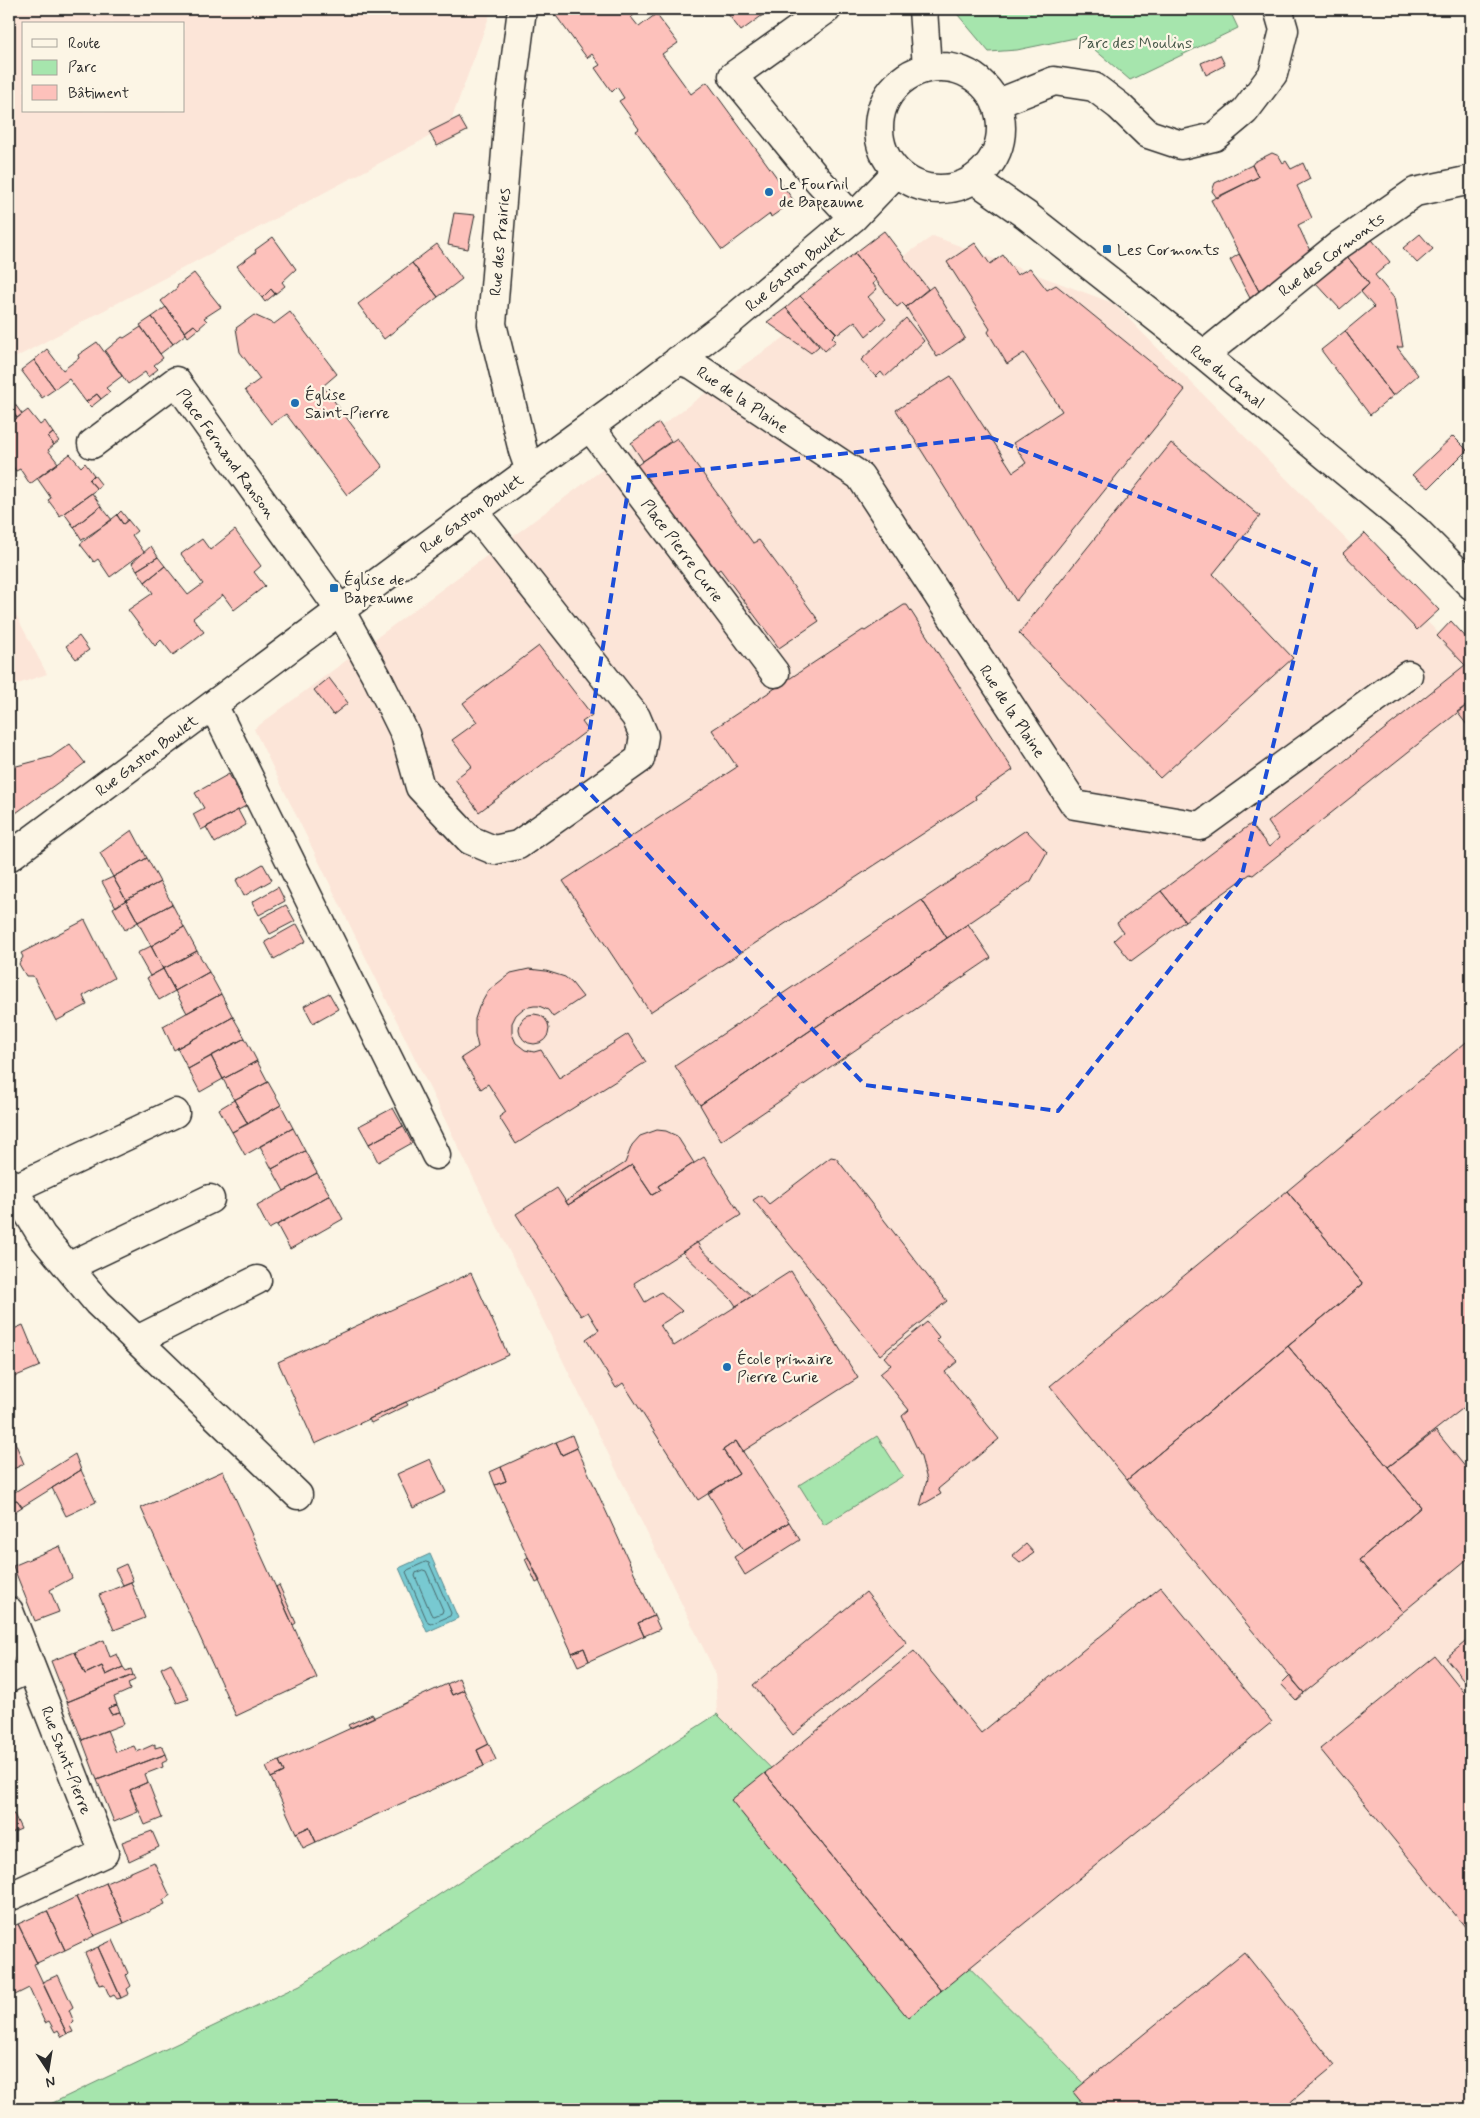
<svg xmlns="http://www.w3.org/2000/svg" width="1480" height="2118" font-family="Mynerve,sans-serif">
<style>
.built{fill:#fce5d8;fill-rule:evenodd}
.green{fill:#a6e5ad;stroke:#68886c}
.water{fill:#78c9d1;stroke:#598a8f}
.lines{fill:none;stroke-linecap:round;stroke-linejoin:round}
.shore{stroke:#4a6a6d;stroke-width:1}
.building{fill:#fdc1bb;stroke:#2b2b2b}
.minor-casing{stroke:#2b2b2b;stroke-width:31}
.minor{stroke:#fcf5e5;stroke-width:28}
.marked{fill:none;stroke:#1d4ed8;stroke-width:4;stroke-dasharray:10 6;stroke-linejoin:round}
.poi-dot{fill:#1f6fb2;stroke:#fcf5e5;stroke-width:2}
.labels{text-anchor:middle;stroke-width:4.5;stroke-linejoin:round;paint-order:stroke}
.park-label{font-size:16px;fill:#4a5a4c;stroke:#fcf5e5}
.poi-label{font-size:16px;fill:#2b2b2b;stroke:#fcf5e5;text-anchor:start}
.street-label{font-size:16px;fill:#2b2b2b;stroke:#fcf5e5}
</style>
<rect width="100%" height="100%" fill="#fcf5e5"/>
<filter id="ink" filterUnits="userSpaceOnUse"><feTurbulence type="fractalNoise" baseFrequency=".02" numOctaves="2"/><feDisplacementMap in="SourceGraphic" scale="10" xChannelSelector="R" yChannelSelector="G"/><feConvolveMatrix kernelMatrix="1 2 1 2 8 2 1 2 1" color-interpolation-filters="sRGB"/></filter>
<g filter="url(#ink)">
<path class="built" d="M9,9h483l-43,117 -440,235zM24,24h160v87h-160z
M933,236l180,67 358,363v1443h-361l-393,-395 -2,-42 -461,-943 481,-358z
M9,602l38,72 -38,13z"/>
<path class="green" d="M953,9h276l9,19 -108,52 -50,-43 -63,13 -28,2z
M877,1436l26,40 -79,49 -25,-40z
M717,1714l393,395h-1070l260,-124z"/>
<path class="water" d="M430,1554l28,64 -31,14 -28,-64z"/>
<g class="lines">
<path class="shore" d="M426,1562l3,1 22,50 -1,3 -19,8 -3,-1 -22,-51 2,-2z
M423,1570l3,1 17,39 -1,3 -8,3 -3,-2 -16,-38 1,-3z"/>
</g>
<path class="building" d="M551,9h78l5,6 -3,2 8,10 17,-13 22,29 -16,11 29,40 16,-12 87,119 -23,16 -1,-3 -48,36 -86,-119 3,-2 -20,-28 5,-3 -7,-11 -5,5 -17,-24 5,-3 -8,-11 -5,4z
M724,9h47l-30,22z
M1220,55l5,10 -19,10 -5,-12z
M459,117l8,14 -30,15 -8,-14z
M1272,153l7,3 4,7 3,-2 5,8 12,-6 7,16 -13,7 15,32 -14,7 13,28 -50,42 -50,-95 47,-23 -6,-12 2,-3z
M1252,165l6,12 -41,21 -5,-7 3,-8z
M454,213l21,2 -7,34 -20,-4z
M884,231l44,58 -22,18 -4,-4 -5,4 -42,-54z
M1420,234l13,15 -16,14 -14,-15z
M1369,236l21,26 -15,13 19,23 9,49h-6l21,28 -25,21 -48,-65 29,-24 -13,-15 8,-8 -23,-29z
M273,237l23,32 -14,13 3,4 -10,8 -4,-5 -9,9 -25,-32 19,-14 -1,-2z
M975,243l15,21 13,-9 14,20 13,-7 17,22 9,-5 129,105 -169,211 -120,-191 55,-34 62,96 13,-9 -13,-20 49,-32 -38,-58 -17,11 -19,-32 2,-3 -43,-67z
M437,244l25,35 -24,18 -26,-34z
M855,253l21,27 -3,4 4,5 -9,8 18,22 -20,17 -11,-15 -17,13 -38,-38z
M1239,254l22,41 -9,7 -22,-42z
M1346,255l23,29 -29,25 -26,-28z
M412,263l26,34 -54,42 -26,-35z
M194,273l27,34 -17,11 3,3 -9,8 -4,-4 -9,7 -24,-31 16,-13v-2z
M933,286l32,52 -28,19 -31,-50z
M271,289l4,5 -10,8 -3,-4z
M800,296l36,37 -4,4 4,4 -11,10 -39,-43z
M166,307l20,27 -13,10 -21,-27z
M786,308l33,38 -8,7 -44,-31z
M290,312l47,62 -14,12 60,81 -36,28 -61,-81 -15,10 -26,-34 15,-11 -20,-27 -4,-24 18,-13 20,9z
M152,317l21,27 -13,10 -20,-29z
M906,318l18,23 -39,36 -4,-5 -5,5 -15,-17z
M194,325l4,4 -10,8 -3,-5z
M141,327l22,31 -9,7 4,4 -10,8 -3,-5 -17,12 -23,-33 17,-14 2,1z
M1345,331l48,65 -23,19 -49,-65z
M97,342l25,34 -16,12 4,4 -9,7 -4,-5 -11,8 -17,-23 -14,10 -21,-29 13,-11 16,21 16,-12 -1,-3z
M34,360l21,29 -13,9 -21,-28z
M97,394l4,5 -10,8 -5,-5z
M9,396l5,7 -5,3 8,12 -8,6z
M14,403l8,11 -5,4 -8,-12z
M28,410l12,15 5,-4 8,12 -5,4 6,8 -6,5 10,13 -28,21 -10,-15 -4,2 -7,-10v-37z
M659,423l12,18 -28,20 -12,-18z
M53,433l6,8 -5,4 -6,-8z
M1453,436l14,14 -38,38 -17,-13z
M677,438l76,105 6,-3 60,81 -40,27 -59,-79 -5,4 -79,-107z
M1171,443l89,73 -47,58 80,84 -133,120 -141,-145z
M70,454l11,13 4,-4 9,12 -5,5 8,9 -37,27 -12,-16 3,-2 -14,-20z
M94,475l7,9 -4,5 -8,-9z
M92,493l9,13 -27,21 -10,-14z
M101,506l11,14 -30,20 -8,-13z
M121,511l7,9 -5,4 -6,-9z
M117,515l6,9 5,-4 9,11 -5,4 12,17 -34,25 -12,-18 -4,3 -14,-18z
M235,530l26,36 -7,6 11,14 -31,24 -11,-15 -30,23 11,14 -31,23 -12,-15 -6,6 -27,-36 25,-17 -8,-11 20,-16 23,29 15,-11 -22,-30 21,-15 8,11z
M1365,533l74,77 -22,20 -74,-77z
M151,546l7,11 -21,13 -5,-7z
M158,557l7,9 -20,16 -8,-12z
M904,605h3l106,165 -38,26 1,3 -326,213 -87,-131 174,-114 -25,-37 151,-100 2,1z
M1451,621l20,22v59l-218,173 -3,-1 -65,47 -24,-30 90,-67 18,23 10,-9 -11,-16 197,-157 -28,-29z
M79,636l10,14 -13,9 -10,-13z
M539,646l53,69 -10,7 6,8 -109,82 -24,-33 17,-13 -20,-26 25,-18 -14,-19z
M329,678l19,25 -15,12 -19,-25z
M1471,702v28l-14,-18z
M70,744l15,19 -76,55v-50l42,-11z
M229,774l17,32 -45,24 -8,-16 11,-6 -9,-15z
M238,810l8,15 -31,18 -9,-16z
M132,830l15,28 -34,19 -13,-24z
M1026,830l21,22 -16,29 -84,57 -25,-38z
M147,858l13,24 -34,18 -13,-23z
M263,864l9,16 -28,16 -8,-16z
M113,877l13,23 -10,7 -14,-25z
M160,882l12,22 -34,18 -12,-22z
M278,887l7,14 -26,14 -7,-13z
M1161,891l24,30 -54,40 -17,-21 9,-8 -6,-9z
M126,900l12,22 -13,8 -12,-22z
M922,900l25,38 -247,167 -25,-39z
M172,904l12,23 -33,19 -13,-24z
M286,905l9,16 -25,13 -9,-16z
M85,920l29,58 -31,18 4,9 -31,16 -23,-45h-7l-7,-12 4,-7 -2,-4z
M297,924l9,17 -32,18 -9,-17z
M968,924l23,34 -270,183 -21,-36z
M184,927l13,24 -34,18 -12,-23z
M151,946l12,23 -13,7 -13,-23z
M197,951l12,21 -34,19 -12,-22z
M163,969l12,22 -16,9 -12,-22z
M529,969l17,2 19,6 7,6 11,14 -30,20 -5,-7 -9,-4h-5l-10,2 -8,7 -4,8v11l4,9 9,7 9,2 7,-2 18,28 69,-44 18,28 -130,82 -17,-27 7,-5 -18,-28 -7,5 -20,-31 17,-11 -3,-13v-15l4,-12 10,-17 22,-17z
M209,972l12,22 -34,19 -12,-22z
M329,993l9,16 -25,14 -9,-17z
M221,994l12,23 -59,33 -11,-24z
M519 1029a15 15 0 1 1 30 0a15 15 0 1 1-30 0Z
M233,1017l12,21 -57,31 -11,-21z
M245,1038l12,23 -34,18 -12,-23z
M1471,1038v364l-83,65 -100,-121 75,-62 -76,-93z
M211,1056l12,23 -23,13 -12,-23z
M257,1061l11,21 -34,18 -11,-21z
M268,1082l13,23 -33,19 -14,-24z
M234,1100l14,24 -16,8 -13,-23z
M281,1105l12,23 -48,27 -13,-23z
M393,1108l10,18 -34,18 -10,-18z
M403,1126l9,17 -34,19 -9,-18z
M293,1128l12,23 -33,18 -12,-23z
M657,1130l9,1 11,5 17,27 -36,23 3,4 -9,5 -20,-30 -64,40 -2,-4 59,-38 7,-18 8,-9z
M305,1151l12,22 -33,18 -12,-22z
M704,1157l37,58 -107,68 11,19 16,-10 21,19 -22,14 14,21 117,-75 67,107 -116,74 -6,-11 -13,9 16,24 -41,26 -75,-117 -7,5 -30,-49 13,-9 -11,-18 -7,4 -65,-102 41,-26 11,17 64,-40 20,30 9,-5 -3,-4z
M831,1157l5,1 111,143 -67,54 -127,-155 8,-5 8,9z
M317,1173l13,22 -61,34 -12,-23z
M1287,1191l76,93 -236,196 -77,-94z
M330,1195l13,24 -53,30 -13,-24z
M697,1242l4,7 51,47 -16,10 -4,-6 -50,-48z
M471,1273l37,82 -193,89 -37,-82z
M927,1322l12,15 -3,3 22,21 -13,11 54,67 -61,50 3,5 -21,12 7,-26 -6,-23 -19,-41 7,-6 -29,-36 11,-9 -7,-8z
M23,1325l17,41 -31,13v-48z
M1288,1346l133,161 -62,53 44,52 -99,81 -177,-213z
M406,1402l2,3 -37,18 -2,-4z
M9,1428l15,36 -15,7z
M1436,1431l35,43v82l-68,56 -44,-52 62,-53 -33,-40z
M572,1435l5,13 -15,7 -6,-13z
M736,1441l53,81 -45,29 -36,-58 31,-19 -16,-24z
M556,1442l6,13 15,-7 77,168 -16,7 6,13 -55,25 -5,-13 -12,5 -77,-168 11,-4 -5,-14z
M75,1454l6,16 -59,37 -5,-7 -5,1 -2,-6z
M430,1459l16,33 -33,16 -16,-34z
M501,1467l5,14 -11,4 -5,-13z
M81,1470l15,32 -30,14 -14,-28z
M223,1471l94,207 -81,38 -95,-208z
M10,1495l2,6 5,-1 5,7 -13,8z
M789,1522l11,18 -55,35 -11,-18z
M1026,1544l8,9 -14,10 -8,-7z
M60,1546l12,32 -22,12 9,22 -24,9 -22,-55z
M528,1557l12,24 -4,2 -11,-24z
M126,1564l7,17 -10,4 -8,-16z
M131,1582l14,36 -31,12 -15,-35z
M279,1585l17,38 -3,2 -17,-38z
M1161,1587l111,135 -331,269 -176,-218 149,-122 67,82z
M866,1592l41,51 -114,92 -40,-50z
M654,1616l6,13 -16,7 -6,-13z
M1471,1637v52l-25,-31z
M104,1640l6,17 7,-3 6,13 -17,8 -4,-9 -17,8 -10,-22z
M584,1648l5,13 -11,5 -6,-13z
M75,1652l10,22 17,-8 4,9 17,-8 3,4 5,-2 2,6 -66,27 -16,-41z
M1435,1656l36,45v233l-151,-185z
M171,1663l18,36 -12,4 -16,-35z
M133,1675l2,5 -7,3 2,7 -16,7 3,8 -9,3 3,6 9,-2 4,12 -42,16 -15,-38z
M1289,1676l15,17 -8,7 -15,-16z
M459,1678l5,12 -12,5 -5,-11z
M447,1684l5,11 12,-5 25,54 -12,6 7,16 -168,76 -7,-15 -13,6 -25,-55 13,-6 -5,-11z
M117,1705l3,7 -9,2 -3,-6z
M372,1714l2,3 -24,11 -2,-3z
M107,1730l9,22 18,-6 3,6 18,-8v4l7,-2 4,8 -69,26 -15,-40z
M489,1744l7,16 -12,6 -7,-16z
M166,1754l2,6 -6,3 1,4 -18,7 3,8 -18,8 8,22 -24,10 -17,-42z
M279,1761l5,11 -13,6 -5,-11z
M765,1773l176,218 -33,27 -177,-218z
M148,1782l14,36 -17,7 -15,-35z
M9,1813v2l5,-1 7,15 -12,5z
M309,1827l7,15 -13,6 -7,-15z
M152,1831l7,16 -30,14 -7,-19z
M154,1862l16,34 -7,4 2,4 -41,19 -18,-40z
M106,1883l18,40 -30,13 -18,-39z
M76,1897l18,39 -29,14 -18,-39z
M47,1911l18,39 -28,13 -19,-39z
M18,1924l19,39 -3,1 33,70 -5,3 -4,-7 -3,2 -6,-11 -4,2 -16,-35 -14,7 -6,-13v-54z
M113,1940l15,33 -2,2 5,11 -4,3 2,5 -8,4 -23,-51z
M98,1947l23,51 -4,1 -3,-4 -4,2 -6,-13 -5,1 -14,-32z
M1244,1952l91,113 -53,44h-195l-14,-17z
M58,1975l15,32 -4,3 5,12 -4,4 3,6 -6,2 -25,-52z"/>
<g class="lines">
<defs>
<path id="minor" d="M522,9l-12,94 -18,221 31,127 7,20
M827,9l-94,67 85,104 35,38
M923,9l4,59
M879 128a61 61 0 1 1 122 0a61 61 0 1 1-122 0Z
M996,104l58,-23 40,6 25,19 29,28 33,11 33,-8 31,-26 28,-37 11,-44 -6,-21
M974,179l52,36 178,140 212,175 55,55
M1204,355l135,-110 76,-53 56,-12
M678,360l15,5 167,111 215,329 125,21 208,-151
M590,427l185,246
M92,444l84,-63 164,229 37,67 28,57 15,53 50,53 24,10 24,-5 122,-86 4,-23 -8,-19 -163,-206
M213,705l223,450
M9,857l404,-301 228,-167 93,-71 119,-100 44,-46
M9,1182l33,54 56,67 200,192
M13,1189l162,-76
M68,1267l142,-68
M137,1340l120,-60
M9,1611l95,242 -95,44
M9,1678l22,-10"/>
</defs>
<use href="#minor" class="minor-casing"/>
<use href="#minor" class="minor"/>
</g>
</g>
<path class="marked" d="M989,437l327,130 -75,312 -183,232 -193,-26 -284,-301 49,-306z"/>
<g class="poi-dot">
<circle cx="769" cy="192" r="5"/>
<rect x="1102" y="244" width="10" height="10" rx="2.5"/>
<circle cx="295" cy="403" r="5"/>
<rect x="329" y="583" width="10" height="10" rx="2.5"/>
<circle cx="727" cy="1367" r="5"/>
</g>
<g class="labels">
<g class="park-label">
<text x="1135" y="48">Parc des Moulins</text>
</g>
<g class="poi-label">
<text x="779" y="189">Le Fournil<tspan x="779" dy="18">de Bapeaume</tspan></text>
<text x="1117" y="255">Les Cormonts</text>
<text x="305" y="400">Église<tspan x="305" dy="18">Saint-Pierre</tspan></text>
<text x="344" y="585">Église de<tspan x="344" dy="18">Bapeaume</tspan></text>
<text x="737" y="1364">École primaire<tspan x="737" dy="18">Pierre Curie</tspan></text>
</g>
<g class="street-label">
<text transform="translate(499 242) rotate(-85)" y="6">Rue des Prairies</text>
<text transform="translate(1331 254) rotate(-37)" y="6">Rue des Cormonts</text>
<text transform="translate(794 268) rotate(-40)" y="6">Rue Gaston Boulet</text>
<text transform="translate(1228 376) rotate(39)" y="6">Rue du Canal</text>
<text transform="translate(743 399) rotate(34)" y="6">Rue de la Plaine</text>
<text transform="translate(227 453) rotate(54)" y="6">Place Fernand Ranson</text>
<text transform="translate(471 513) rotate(-36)" y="6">Rue Gaston Boulet</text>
<text transform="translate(683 550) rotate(53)" y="6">Place Pierre Curie</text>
<text transform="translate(1013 711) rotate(57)" y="6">Rue de la Plaine</text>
<text transform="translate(146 755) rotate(-37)" y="6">Rue Gaston Boulet</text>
<text transform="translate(67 1760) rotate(69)" y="6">Rue Saint-Pierre</text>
</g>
</g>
<rect width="1480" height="2118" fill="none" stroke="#fcf5e5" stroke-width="30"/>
<rect x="15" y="15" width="1450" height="2088" fill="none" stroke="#2b2b2b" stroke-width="2" filter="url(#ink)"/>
<rect x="22" y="22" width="162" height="90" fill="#fcf5e5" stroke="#a8a49b"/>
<rect x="32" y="39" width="25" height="8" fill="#fcf5e5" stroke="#a8a49b"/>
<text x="68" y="48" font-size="15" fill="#2b2b2b">Route</text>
<rect x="32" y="60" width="25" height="15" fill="#a6e5ad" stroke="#a8a49b"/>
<text x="68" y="72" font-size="15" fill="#2b2b2b">Parc</text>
<rect x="32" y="85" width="25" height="15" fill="#fdc1bb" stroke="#a8a49b"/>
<text x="68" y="98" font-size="15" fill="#2b2b2b">Bâtiment</text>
<g transform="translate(48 2070) rotate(168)" stroke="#fcf5e5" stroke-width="4" paint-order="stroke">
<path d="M0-4L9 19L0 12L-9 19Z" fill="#2b2b2b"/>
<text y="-8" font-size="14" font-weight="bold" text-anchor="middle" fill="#2b2b2b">N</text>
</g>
</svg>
